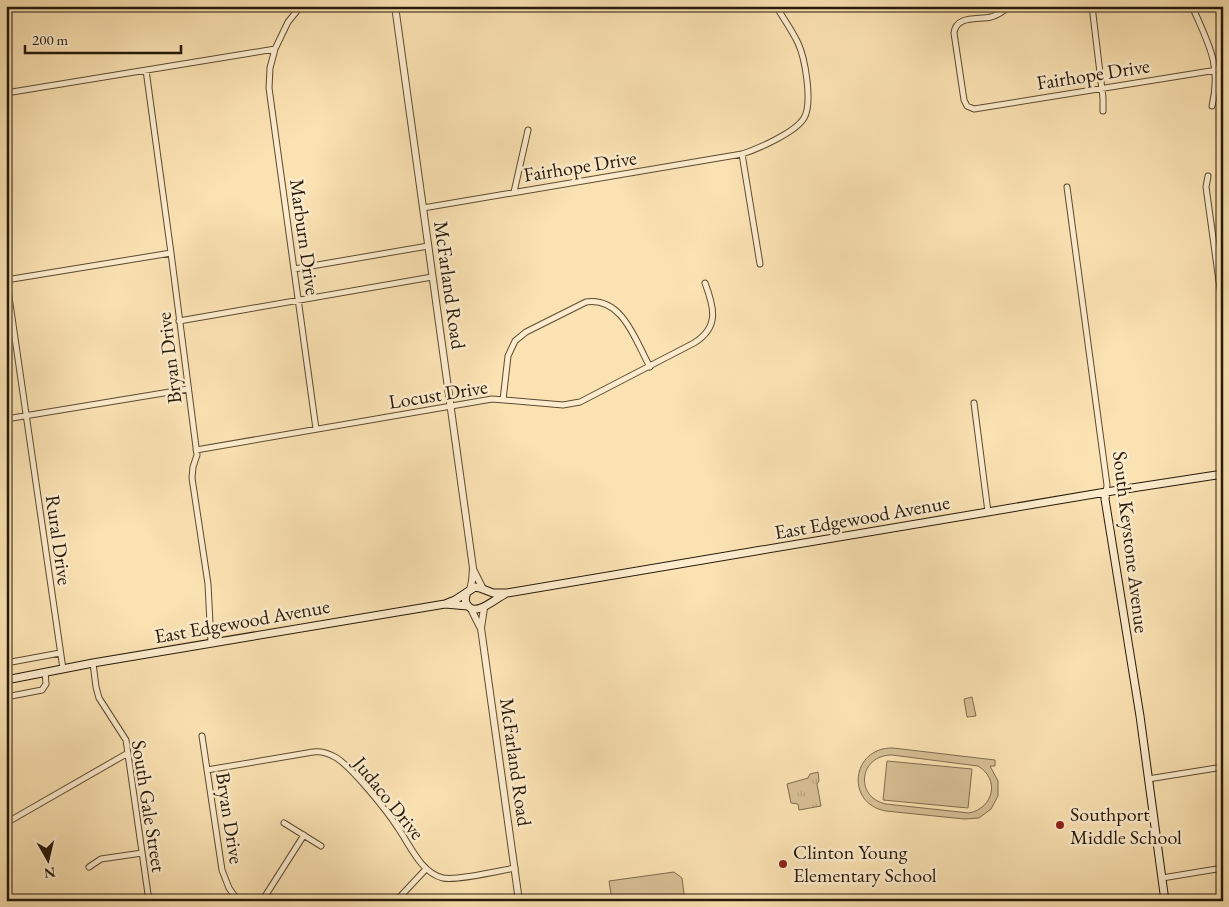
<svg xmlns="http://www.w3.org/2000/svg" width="1229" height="907" font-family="'EB Garamond',serif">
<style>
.park{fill:url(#park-tufts);stroke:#7e6c4f}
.garden{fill:#d7c095;stroke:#7e6c4f;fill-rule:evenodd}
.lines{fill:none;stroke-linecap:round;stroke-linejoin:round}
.minor-casing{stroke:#5b4b33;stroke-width:7}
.tertiary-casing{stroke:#5b4b33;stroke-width:8}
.secondary-casing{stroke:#261909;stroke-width:9}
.minor{stroke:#fceccd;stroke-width:5}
.tertiary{stroke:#fceccd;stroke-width:6}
.secondary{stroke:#fceccd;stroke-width:7}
.poi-dot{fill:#8f2418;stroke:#fceccd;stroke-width:2}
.labels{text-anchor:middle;stroke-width:5;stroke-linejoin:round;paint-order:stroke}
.street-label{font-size:20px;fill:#261909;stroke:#fceccd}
.poi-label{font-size:20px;fill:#261909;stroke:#fceccd;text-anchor:start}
</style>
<defs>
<pattern id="park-tufts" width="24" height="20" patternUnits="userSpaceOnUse" patternTransform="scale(1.25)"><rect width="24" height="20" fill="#d7c095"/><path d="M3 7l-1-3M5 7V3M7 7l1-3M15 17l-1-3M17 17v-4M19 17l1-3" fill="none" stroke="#b8a47f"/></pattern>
</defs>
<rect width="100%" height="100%" fill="#fbe2b2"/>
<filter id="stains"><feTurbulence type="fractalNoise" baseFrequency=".004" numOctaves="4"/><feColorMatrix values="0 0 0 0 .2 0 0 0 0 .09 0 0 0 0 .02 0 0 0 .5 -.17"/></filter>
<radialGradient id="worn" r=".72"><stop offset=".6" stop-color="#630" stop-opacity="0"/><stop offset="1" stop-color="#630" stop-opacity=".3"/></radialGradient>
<path class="park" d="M818,772l1,9 -2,3 4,22 -22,4 -1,-6 -7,-1 -4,-19 21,-6 2,-4z"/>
<path class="garden" d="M972,697l4,19 -9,1 -3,-18z
M893,748l102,12v6h-5l8,15v15l-7,13 -12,9 -15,1 -78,-8c-41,-7 -35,-64 7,-63zM892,755l86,11c22,13 16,42 -9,47l-83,-9c-32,-7 -27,-49 6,-49z
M887,761l85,8 -4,39 -85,-8z
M674,872l8,6 3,23h-73l-3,-20z"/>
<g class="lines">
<defs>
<path id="minor" d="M1009,6c-5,5 -11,9 -18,11 -13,3 -35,-2 -37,16l10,67 3,6 7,3 249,-40
M1092,6l11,92v13
M1192,6c16,37 30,59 20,100
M275,49l-5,19 -1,20 47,341
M146,70l25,183 26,202 -4,12 -1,11 16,106 3,59
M6,93l269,-44 13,-27 13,-16
M742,154l18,110
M1208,176l-2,11 17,123
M1067,187l40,298 -1,7
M514,192l14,-62
M423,208l319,-54c16,-5 54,-22 62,-36 9,-15 1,-60 -6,-75 -6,-13 -15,-25 -22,-37
M294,269l134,-23
M6,276l57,393
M6,280l165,-27
M179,321l253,-44
M503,400l5,-44 7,-15 11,-9 60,-30c37,-5 49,38 64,65
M974,403l14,109
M6,419l182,-30
M196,450l296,-51 71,6 17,-3 114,-59c26,-16 20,-36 11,-60
M6,663l54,-10
M93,663l3,24 3,11 27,42 23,161
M6,697l36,-7 4,-6 -1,-12
M202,736l20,134 7,18 9,13
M207,770l106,-18c8,-1 15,1 22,5 16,9 52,54 63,71 12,17 23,45 45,50 14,3 55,-7 72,-10
M1148,779l75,-12
M6,823l122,-70
M284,823l37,23
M89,867l12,-8 41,-6
M1162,878l61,-10
M262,901l42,-66
M396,901l30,-32"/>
<path id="tertiary" d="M395,6l78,562 -1,13 -2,9
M473,569l10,20
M484,608l-3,20 38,273
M471,609l9,18"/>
<path id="secondary" d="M1106,492l-1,7 35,217 25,185
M467,592c-2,6 -3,11 2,15 9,8 26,-8 36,-13
M445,604l10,-4 20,-13 5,1 13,5h14l599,-101 117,-18
M6,680l87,-17 352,-59 23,2"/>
</defs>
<use href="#minor" class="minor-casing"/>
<use href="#tertiary" class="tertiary-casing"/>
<use href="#secondary" class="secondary-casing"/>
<use href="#minor" class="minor"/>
<use href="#tertiary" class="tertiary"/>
<use href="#secondary" class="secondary"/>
</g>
<g class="poi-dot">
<circle cx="1060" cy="825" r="5"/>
<circle cx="783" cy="864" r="5"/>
</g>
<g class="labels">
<g class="street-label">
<text transform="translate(1093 74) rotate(-9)" y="7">Fairhope Drive</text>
<text transform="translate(580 166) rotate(-9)" y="7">Fairhope Drive</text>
<text transform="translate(305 237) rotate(82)" y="7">Marburn Drive</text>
<text transform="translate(450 285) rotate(82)" y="7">McFarland Road</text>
<text transform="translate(169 358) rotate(-97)" y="7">Bryan Drive</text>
<text transform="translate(438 394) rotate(-9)" y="7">Locust Drive</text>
<text transform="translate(862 517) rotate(-10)" y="7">East Edgewood Avenue</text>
<text transform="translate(59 540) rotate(82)" y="7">Rural Drive</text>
<text transform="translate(1131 542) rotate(83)" y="7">South Keystone Avenue</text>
<text transform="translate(242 621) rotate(-10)" y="7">East Edgewood Avenue</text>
<text transform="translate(516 762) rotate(82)" y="7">McFarland Road</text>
<text transform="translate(389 798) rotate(51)" y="7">Judaco Drive</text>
<text transform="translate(149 806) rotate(81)" y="7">South Gale Street</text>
<text transform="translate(230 818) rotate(81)" y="7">Bryan Drive</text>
</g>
<g class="poi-label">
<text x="1070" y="821">Southport<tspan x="1070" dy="23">Middle School</tspan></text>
<text x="793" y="859">Clinton Young<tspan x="793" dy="23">Elementary School</tspan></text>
</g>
</g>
<rect width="1229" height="907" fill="none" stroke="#fbe2b2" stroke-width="25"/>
<rect x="8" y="8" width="1214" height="892" fill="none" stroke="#261909" stroke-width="2.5"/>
<rect x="12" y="12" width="1204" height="882" fill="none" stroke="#261909"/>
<g transform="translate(48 860) rotate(172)" stroke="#fceccd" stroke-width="4" paint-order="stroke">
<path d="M0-4L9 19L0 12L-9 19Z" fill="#261909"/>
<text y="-8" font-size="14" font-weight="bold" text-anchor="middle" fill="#261909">N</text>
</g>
<path d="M25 45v8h156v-8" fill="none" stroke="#261909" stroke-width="2.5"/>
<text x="32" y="45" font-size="15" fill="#261909" stroke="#fceccd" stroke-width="4" paint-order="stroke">200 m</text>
<rect width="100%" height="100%" filter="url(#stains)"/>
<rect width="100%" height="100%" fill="url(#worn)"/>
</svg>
